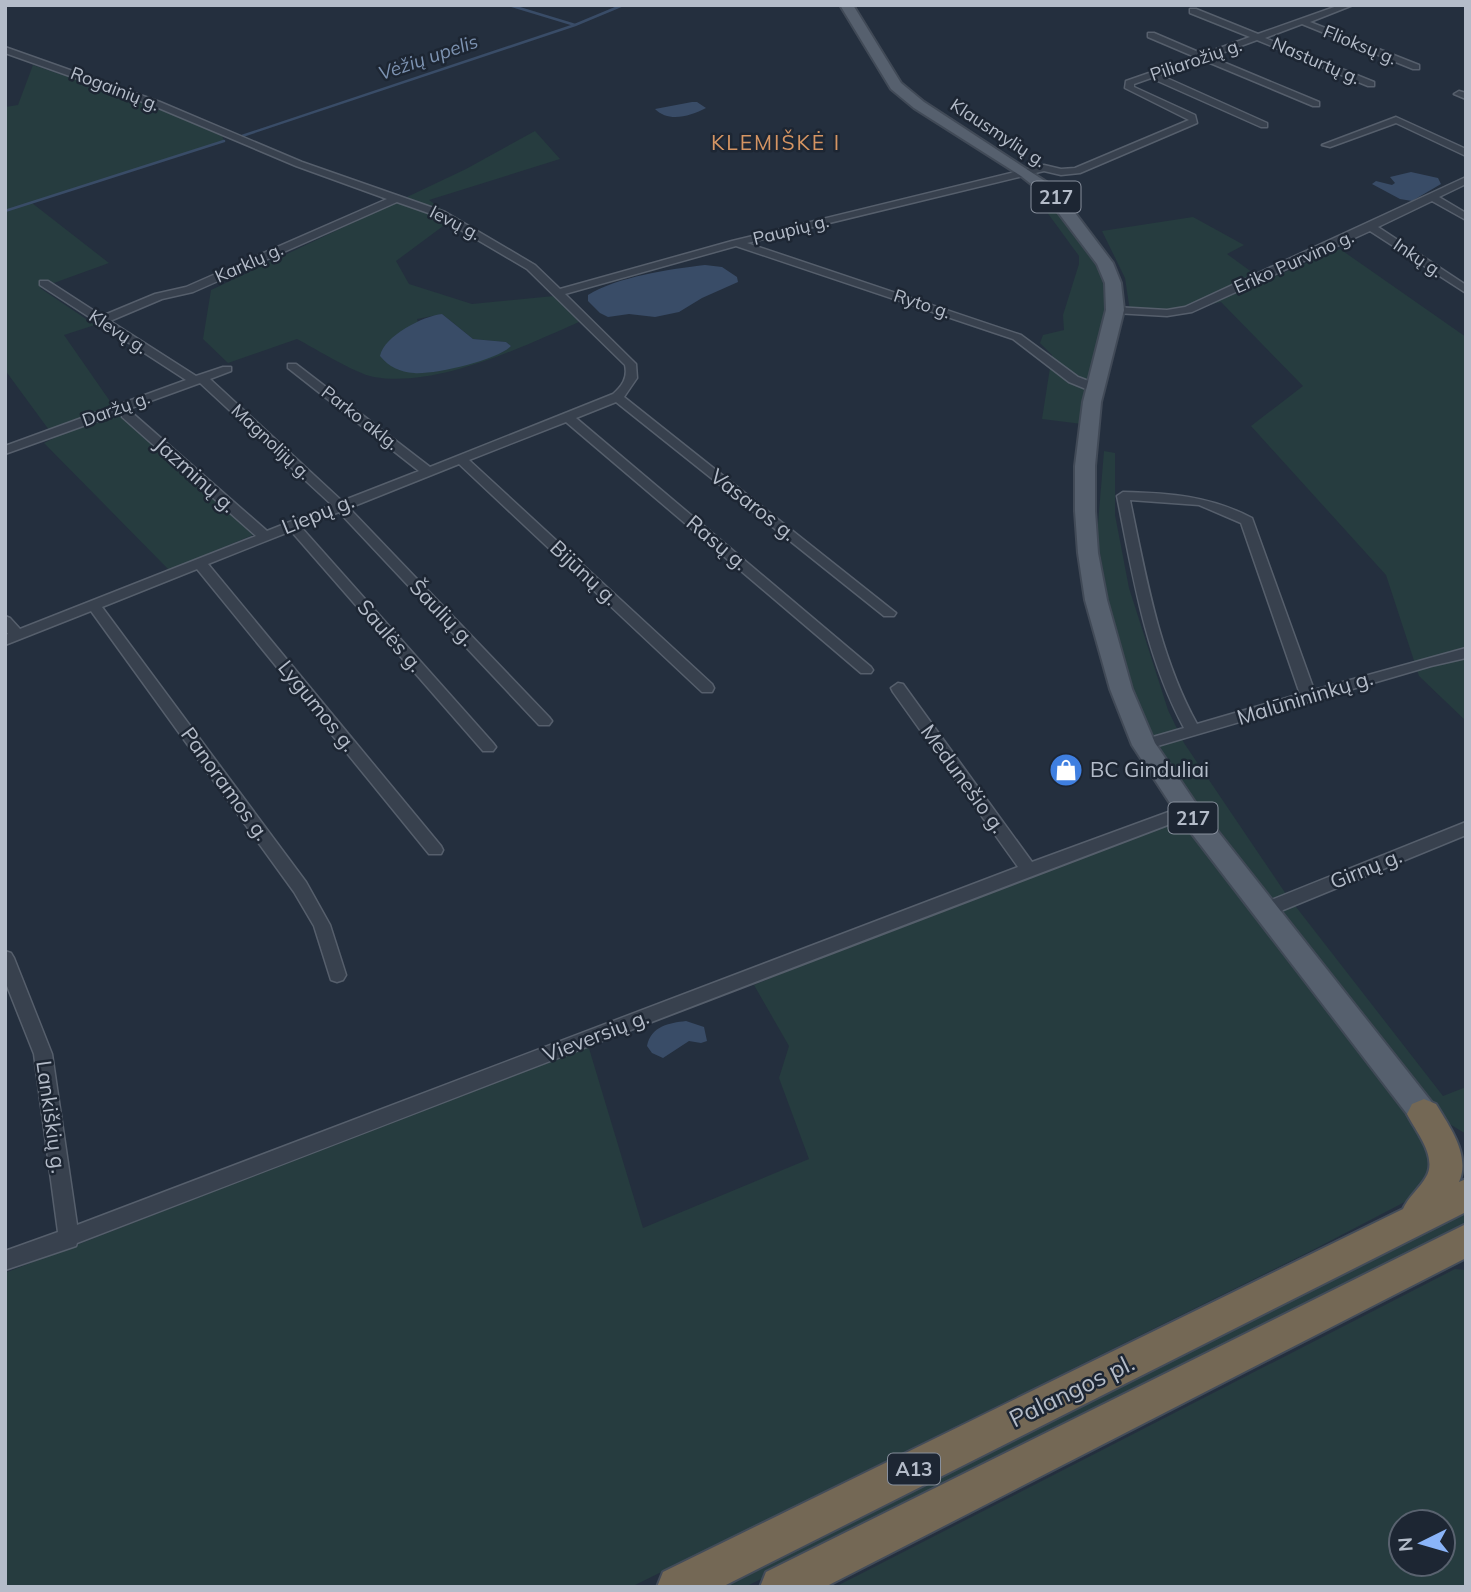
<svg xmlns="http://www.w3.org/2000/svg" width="1471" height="1592" font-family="Mulish,sans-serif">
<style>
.green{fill:#263c3f;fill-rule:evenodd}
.water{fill:#394c67}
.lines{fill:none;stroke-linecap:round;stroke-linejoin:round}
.stream{stroke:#394c67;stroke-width:2.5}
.street-casing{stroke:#565f6c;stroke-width:3}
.primary-casing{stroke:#414a57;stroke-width:4}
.highway-casing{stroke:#434c59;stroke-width:4}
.street{fill:#38414e;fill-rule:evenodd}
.primary{fill:#56606e;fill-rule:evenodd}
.highway{fill:#746855;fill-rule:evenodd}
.labels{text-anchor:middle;stroke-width:5;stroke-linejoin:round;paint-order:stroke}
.far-street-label{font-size:18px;fill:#b4bcc9;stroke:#1d2633}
.far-water-label{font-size:19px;font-style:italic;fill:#7c92b1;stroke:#1d2633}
.shield{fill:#1d2633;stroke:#878f9c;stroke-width:2}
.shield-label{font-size:19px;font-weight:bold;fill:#b4bcc9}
.far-quarter-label{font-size:21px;letter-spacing:2px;fill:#d59563;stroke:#1d2633}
.street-label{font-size:21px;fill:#b4bcc9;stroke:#1d2633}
.poi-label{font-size:21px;fill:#b4bcc9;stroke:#1d2633;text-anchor:start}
.near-street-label{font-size:24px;fill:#b4bcc9;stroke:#1d2633}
</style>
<rect width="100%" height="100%" fill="#242f3e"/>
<path class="green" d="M33,65l113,38 76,33 2,5 -192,62 77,60 -69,25 55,37 -31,10 50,72 -65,23 -44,-60v-263l13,-2z
M535,131l25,28 -131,41 25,18 -58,43 13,23 63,20 82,-8 25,26c-57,25 -142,66 -205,55 -20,-4 -58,-28 -77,-38l-69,24 -25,-24 8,-49 255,-121zM442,314l31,25 33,3 5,4 -18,10 -61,16 -15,-53z
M1050,203l6,3c23,31 46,57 51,96l-25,122 -40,-5 10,-64 -12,-12 3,-8 21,-5 -1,-15 16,-51v-8l-38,-52z
M1193,217l51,28 -17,9 37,27 76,-32 126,88v384l-47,-45 -33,-101 -135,-149 52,-40 -82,-84 -44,11 -47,-2 -5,-33 -23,-47z
M118,411l135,124 -84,35 -125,-127 10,-5 -2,-3z
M1104,451l11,2v62l14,73 39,122 16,33 102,151 157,202 23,-9v47l-23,-14 -266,-333 -27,-48 -36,-108 -17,-95z
M1184,821l243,313 11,28 -18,32 -111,58 -678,335h-626v-314l583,-228 55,183 166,-69 -30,-81 10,-32 -35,-61 151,-63 264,-100z
M1466,1208v17l-721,362h-35z
M1455,1269l11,1v317h-631zM1401,1522h42v42h-42z"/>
<path class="water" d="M692,102h5l9,6c-16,8 -37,15 -51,1z
M1411,172l27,6 3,6 -29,17 -12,-2 -28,-15 4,-3 16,4 3,-2 -5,-6z
M705,265l17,2 15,10 1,5 -36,16 -23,14 -24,5 -26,-3 -21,3 -8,-4 -12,-12v-6c28,-18 83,-26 117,-30z
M442,314l31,25 33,3 5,4c-13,14 -78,29 -97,27 -14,-1 -25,-6 -34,-17 4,-20 43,-40 62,-42z
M686,1021l18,6 3,14 -6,2 -12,-2 -26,17 -11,-5 -5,-7c4,-20 22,-23 39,-25z"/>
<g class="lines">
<path class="stream" d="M509,5l66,20
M242,136l333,-111 48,-20
M5,211l219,-70"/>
<defs>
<path id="street" d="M1340,5h13l-43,17 109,43v4h-6l-111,-45 -37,14 109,44v4h-6l-111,-46 -46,17 108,45v4h-6l-110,-46 -43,15 107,48v4h-6l-110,-49 -17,6v3l61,28 2,8 -117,50 -19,2 -17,-4 -297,72 274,92 57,42 21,8v6h-8l-22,-9 -56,-43 -277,-93 -171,48 71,70 1,14 -13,19 272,216 -2,3h-10l-268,-214 -40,16 295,249 2,3 -2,3h-10l-295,-251 -97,38 243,224 2,4 -2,4h-10l-243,-228 -110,44 200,209 3,4 -3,4h-10l-200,-213 -38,15 192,216 3,4 -3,4h-10l-192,-220 -83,33 233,282 2,4 -2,4h-12l-232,-285 -95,38 204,275 24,43 16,50 -3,5 -6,2 -6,-2 -17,-54 -20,-34 -203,-281 -86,34v-10l3,-1 -3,-4v-14l5,2 10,11 236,-93 -134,-119v-5l-117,42v-8l181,-66 -146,-95v-4h8l54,35 53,-22 31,-7 201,-88 -91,-33 -142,-60 -149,-53v-6l155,55 142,60 143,50 90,53 25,24 172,-48 312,-76 17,4 14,-1 114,-48 -64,-32 1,-7 69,-24 -47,-20v-4h6l49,21 47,-17 -60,-24v-4h6l62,25zM397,202l40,14 90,53 98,96c3,13 -3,21 -12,29l-183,73 -134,-103h-8v4l131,103 -77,30 -132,-122 21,-8v-4h-8l-27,9 -86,-55 52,-22 31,-7zM200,383l132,122 -65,26 -137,-120h-7z
M1459,91l7,2v6l-12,-5z
M1396,117l70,32v7l-70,-33 -66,24 -8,-2z
M1466,177v7l-27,13 27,16v7l-34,-19 -54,26 88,58v8l-96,-62 -178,81 -25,4 -52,-3 -6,-3 6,-3 52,3 18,-3z
M1123,492c47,1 87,4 129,26l62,172 152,-42v10l-35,8 -287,84 -5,-1 -3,-4 3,-4 45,-13c-39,-73 -51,-152 -67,-232zM1130,500l69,5 42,18 59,171 -103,30c-38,-69 -51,-147 -67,-224z
M898,683l5,1 129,178 150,-55 6,-2 8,6 -2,4c-374,140 -744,286 -1117,428l-1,3 -71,24v-19l53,-19 -24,-178 -29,-73v-30l6,2 3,5 38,96 25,171 941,-358 -125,-175 -2,-4z
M1466,822v13l-195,80h-12l-2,-5 2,-5z"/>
<path id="primary" d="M840,5h13l48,78 23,19 133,87 56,74 8,20 3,27 -23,92 -6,64v45l3,42 9,47 25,89 23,54 42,62 237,300 5,9 -5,9 -10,4 -10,-4 -235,-306 -47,-72 -22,-56 -25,-89 -7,-47 -3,-42v-45l8,-64 23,-92 -1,-27 -8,-19 -52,-69 -24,-19 -107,-68 -23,-19z"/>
<path id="highway" d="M1424,1099l12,5c13,22 35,51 23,78l7,-3v33l-744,375h-65l6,-15 740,-363c5,-12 17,-21 23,-32 12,-20 -10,-45 -19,-63l5,-10z
M1466,1224v34l-641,329h-65l6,-15z"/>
</defs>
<use href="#street" class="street-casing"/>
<use href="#primary" class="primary-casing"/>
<use href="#highway" class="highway-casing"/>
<use href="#street" class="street"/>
<use href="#primary" class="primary"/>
<use href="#highway" class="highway"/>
</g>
<defs>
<symbol id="shop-disc" viewBox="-11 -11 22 22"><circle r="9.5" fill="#3f7fe0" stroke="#1d2633"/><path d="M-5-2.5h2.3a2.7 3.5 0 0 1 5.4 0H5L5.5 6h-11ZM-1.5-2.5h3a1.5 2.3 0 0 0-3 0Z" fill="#fff"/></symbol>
</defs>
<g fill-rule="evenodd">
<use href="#shop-disc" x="1047" y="751" width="38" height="38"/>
</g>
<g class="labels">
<g class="far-street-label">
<text transform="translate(1360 45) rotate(22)" y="6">Flioksų g.</text>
<text transform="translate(1196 60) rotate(-19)" y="6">Piliarožių g.</text>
<text transform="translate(1316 61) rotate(23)" y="6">Nasturtų g.</text>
<text transform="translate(115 89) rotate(21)" y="6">Rogainių g.</text>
<text transform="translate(998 133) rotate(33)" y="6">Klausmylių g.</text>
<text transform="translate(455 223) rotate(27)" y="6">Ievų g.</text>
<text transform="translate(791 230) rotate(-14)" y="6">Paupių g.</text>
<text transform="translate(1418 258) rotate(34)" y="6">Inkų g.</text>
<text transform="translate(1294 262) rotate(-24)" y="6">Eriko Purvino g.</text>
<text transform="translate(249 263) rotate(-24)" y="6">Karklų g.</text>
<text transform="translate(922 304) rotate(18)" y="6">Ryto g.</text>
<text transform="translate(118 332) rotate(33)" y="6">Klevų g.</text>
<text transform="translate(116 409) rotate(-20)" y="6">Daržų g.</text>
<text transform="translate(360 418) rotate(38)" y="6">Parko aklg.</text>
<text transform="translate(271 442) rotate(43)" y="6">Magnolijų g.</text>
</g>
<g class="far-water-label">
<text transform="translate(428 57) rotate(-19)" y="7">Vėžių upelis</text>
</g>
<g class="shield">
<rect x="1031.5" y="181.5" width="49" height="31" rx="5"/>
<rect x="1168.5" y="802.5" width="49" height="31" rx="5"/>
<rect x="888" y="1453.5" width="52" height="31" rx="5"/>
</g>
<g class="shield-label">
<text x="1056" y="204">217</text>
<text x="1193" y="825">217</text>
<text x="914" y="1476">A13</text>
</g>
<g class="far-quarter-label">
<text x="776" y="150">KLEMIŠKĖ I</text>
</g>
<g class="street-label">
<text transform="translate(195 475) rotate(42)" y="7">Jazminų g.</text>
<text transform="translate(753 505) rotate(38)" y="7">Vasaros g.</text>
<text transform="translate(318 514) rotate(-22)" y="7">Liepų g.</text>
<text transform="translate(717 543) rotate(40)" y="7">Rasų g.</text>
<text transform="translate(584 573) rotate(43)" y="7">Bijūnų g.</text>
<text transform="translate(442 613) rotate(46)" y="7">Šaulių g.</text>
<text transform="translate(390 636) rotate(49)" y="7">Saulės g.</text>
<text transform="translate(1305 698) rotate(-17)" y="7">Malūnininkų g.</text>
<text transform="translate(317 706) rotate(51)" y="7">Lygumos g.</text>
<text transform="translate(963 779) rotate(54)" y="7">Medunešio g.</text>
<text transform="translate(225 784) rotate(54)" y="7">Panoramos g.</text>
<text transform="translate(1366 869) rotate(-22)" y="7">Girnų g.</text>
<text transform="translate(596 1036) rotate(-21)" y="7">Vieversių g.</text>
<text transform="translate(51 1117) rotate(82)" y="7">Lankiškių g.</text>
</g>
<g class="poi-label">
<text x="1090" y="777">BC Ginduliai</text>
</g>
<g class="near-street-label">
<text transform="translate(1072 1391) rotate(-26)" y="8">Palangos pl.</text>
</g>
</g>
<rect width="1471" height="1592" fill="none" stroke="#b4bcc9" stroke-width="14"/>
<g transform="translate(1422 1543) rotate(265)"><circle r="33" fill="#1d2633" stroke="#59626f" stroke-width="2"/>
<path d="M0-5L12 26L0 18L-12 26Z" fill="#8ab4f8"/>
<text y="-10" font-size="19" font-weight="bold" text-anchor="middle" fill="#b4bcc9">N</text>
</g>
</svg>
